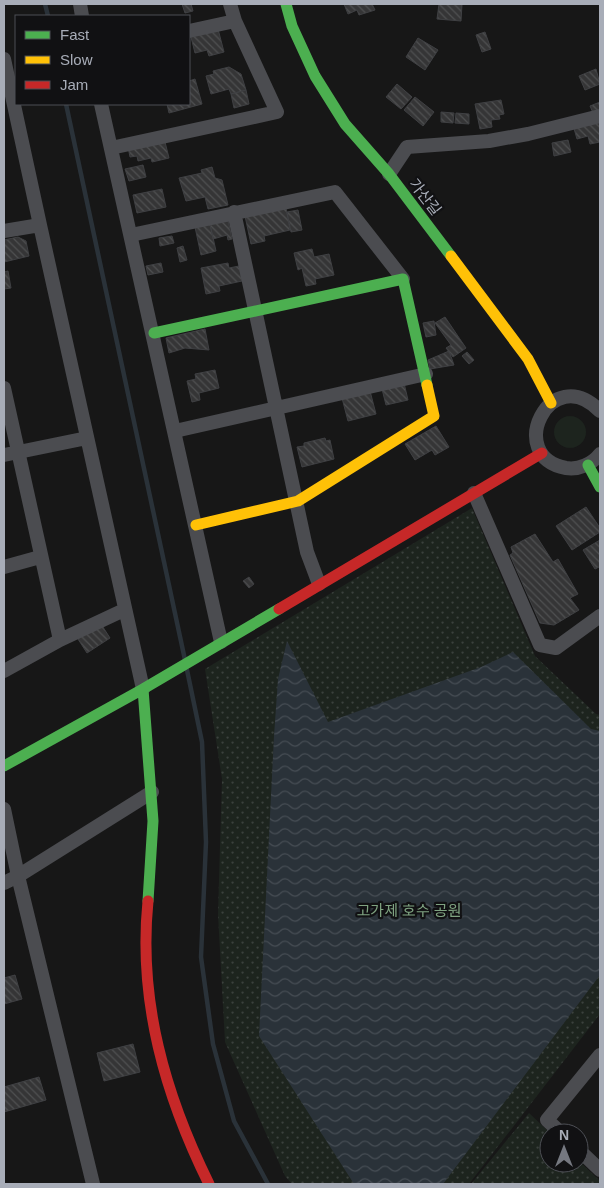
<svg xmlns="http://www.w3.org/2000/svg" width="604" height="1188" font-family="Arial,'Noto Sans KR',sans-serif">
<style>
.grass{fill:#1d241e}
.park{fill:url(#park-dots)}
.water{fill:url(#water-waves)}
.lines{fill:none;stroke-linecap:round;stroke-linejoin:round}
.stream{stroke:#2a3239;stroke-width:4.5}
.building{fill:url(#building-back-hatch);stroke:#3f4043}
.street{stroke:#4b4c50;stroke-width:14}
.fast{stroke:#4caf50;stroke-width:11}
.slow{stroke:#ffc107;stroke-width:11}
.jam{stroke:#c62828;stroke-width:11}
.labels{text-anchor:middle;stroke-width:4.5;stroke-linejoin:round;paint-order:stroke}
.street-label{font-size:15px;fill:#a8adb8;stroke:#111113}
.park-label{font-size:15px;fill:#7fa381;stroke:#111113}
</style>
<defs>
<pattern id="park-dots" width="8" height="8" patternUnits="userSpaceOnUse" patternTransform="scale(1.25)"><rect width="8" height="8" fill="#1d241e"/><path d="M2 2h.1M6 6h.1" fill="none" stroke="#3b413d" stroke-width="1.8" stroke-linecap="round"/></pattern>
<pattern id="water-waves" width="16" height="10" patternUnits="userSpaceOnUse" patternTransform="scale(1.25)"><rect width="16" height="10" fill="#2a3239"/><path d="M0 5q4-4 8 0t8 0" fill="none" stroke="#464d54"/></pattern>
<pattern id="building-back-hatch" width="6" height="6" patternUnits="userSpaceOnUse" patternTransform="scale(1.25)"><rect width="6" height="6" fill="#353536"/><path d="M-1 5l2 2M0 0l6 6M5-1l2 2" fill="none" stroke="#4f5051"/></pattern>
</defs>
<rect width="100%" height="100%" fill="#171717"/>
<path class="grass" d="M554 432a16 16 0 1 1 32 0a16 16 0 1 1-32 0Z"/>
<path class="park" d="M472,508l63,148 61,58 4,1v299l-131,170h-177l-7,-8 -60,-134 -7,-128 4,-135 -17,-110z
M529,1113l21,20 -1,30h30v-2l21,20v3h-129z"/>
<path class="water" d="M287,641l41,81 153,-55 32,-15 78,77 9,2v244l-157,209h-89l-95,-148 15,-300 4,-57z"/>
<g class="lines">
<path class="stream" d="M45,4l3,12
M66,104l119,556
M187,670l15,72 4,100 -5,115 12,87 21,77 34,63"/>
</g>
<path class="building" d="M182,4h9l2,7 -8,2z
M344,4h28l3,6 -16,5 -2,-5 -9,4z
M439,4h23l-1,17 -24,-2z
M218,29l6,23 -15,4 -2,-6 -12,3 -4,-16z
M485,32l6,17 -9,3 -6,-17z
M418,38l20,12 -13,20 -19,-13z
M229,67l12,7 5,16 -15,4 -2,-5 -18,5 -5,-18 8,-2 -1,-3z
M596,69l4,15 -15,6 -6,-14z
M195,79l7,25 -33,9 -2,-9h22v-23z
M397,84l15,13 -11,12 -15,-12z
M246,90l3,14 -15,4 -3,-14z
M415,97l19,15 -11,14 -19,-16z
M501,100l3,14 -5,1 1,4 -9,1 1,7 -12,2 -5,-25z
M600,102v11l-6,2 -4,-9z
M441,112l13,1 -1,10 -12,-1z
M456,113l13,1v10l-14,-1z
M600,119v23l-10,2 -2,-8 -11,3 -4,-14z
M164,138l5,20 -17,4 -1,-4 -13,3 -1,-5 -7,1 -2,-10z
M568,140l3,12 -17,4 -2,-13z
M143,165l3,12 -17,4 -4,-12z
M212,167l3,11 7,2 6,25 -20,4 -3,-12 -19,4 -7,-23 23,-5 -1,-3z
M162,189l4,18 -29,6 -4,-18z
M286,208l4,22 -26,6 1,5 -14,3 -6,-28z
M298,210l4,20 -11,2 -4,-20z
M227,215l5,24 -4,1 -1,-5 -14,4 -4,-20z
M210,224l6,27 -15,4 -6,-28z
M172,236l2,7 -14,3 -1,-8z
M18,237l8,4 3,15 -25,6v-22z
M183,246l4,14 -7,2 -3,-14z
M312,249l2,8 15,-3 5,21 -19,4 1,5 -10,2 -4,-18 -4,2 -4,-17z
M161,263l2,9 -15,3 -2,-9z
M228,263l1,5 10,-2 3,15 -23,5 1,5 -14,3 -5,-26z
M8,271l3,17 -7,1v-17z
M445,317l21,31 -13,9 -7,-9 5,-3 -16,-22z
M434,321l2,14 -10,2 -3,-14z
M205,329l4,21 -24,-2 -16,5 -3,-15z
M449,351l5,14 -24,4 -2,-9z
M467,352l7,8 -5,4 -7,-8z
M215,370l4,18 -20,5 1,7 -8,2 -5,-21 9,-2 -1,-5z
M404,383l4,17 -22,5 -4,-16z
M370,391l6,23 -28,7 -6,-23z
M436,426l13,21 -14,8 -3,-5 -17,10 -10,-16z
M325,438l1,3 4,-1 4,19 -32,8 -5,-20 7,-1v-3z
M586,507l14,21v4l-28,18 -16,-24z
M535,534l18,28 5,-3 20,35 -8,4 9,12 -25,15 -14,-2 -30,-68 3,-2 -2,-6z
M600,540v28l-1,-1 -4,2 -12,-19z
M249,577l5,7 -5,4 -6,-7z
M101,624l9,14 -23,15 -9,-14z
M15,975l7,24 -18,5v-26z
M133,1044l7,28 -36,9 -7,-28z
M39,1077l7,23 -42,12v-25z"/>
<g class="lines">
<path class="street" d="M80,4l2,12
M189,31l46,-10
M4,59l36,166
M101,104l120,538
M111,148l166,-36 -42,-91 -5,-17
M389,174l18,-27 82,-6 39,-7 72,-18
M234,212l73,340 12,32
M4,231l36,-6 103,464
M131,235l204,-43 68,87
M4,388l56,252
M600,411c-50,-51 -96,46 -34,57 13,2 26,-4 34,-14
M175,431l251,-57
M4,455l83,-17
M474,493l66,152 16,3 44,-32
M4,567l36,-10
M4,671l56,-31 64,-30
M4,809l14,67 -14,7
M561,1133l-14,-13 53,-65
M579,1150l21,20
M93,1184l-75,-308 134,-84"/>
<path class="fast" d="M286,4l6,22 23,50 30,48 44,50 62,82
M154,333l249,-54 24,106
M588,465l12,22
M4,766l139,-77
M148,901l5,-80 -10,-132 136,-80"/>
<path class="slow" d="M451,256l77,103 23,44
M196,525l102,-24 136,-85 -7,-31"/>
<path class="jam" d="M279,609l263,-156
M148,901c-10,100 17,194 61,283"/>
</g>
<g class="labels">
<g class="street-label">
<text transform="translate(425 197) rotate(52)" y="5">가산길</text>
</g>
<g class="park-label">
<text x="409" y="916">고가제 호수 공원</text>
</g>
</g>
<rect width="604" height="1188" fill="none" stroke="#a8adb8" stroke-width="10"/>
<rect x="15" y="15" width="175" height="90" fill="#111113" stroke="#4d4f55"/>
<rect x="25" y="31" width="25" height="8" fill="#4caf50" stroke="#4d4f55"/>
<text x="60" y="40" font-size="15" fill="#a8adb8">Fast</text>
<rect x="25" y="56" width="25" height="8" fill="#ffc107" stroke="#4d4f55"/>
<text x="60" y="65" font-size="15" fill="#a8adb8">Slow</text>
<rect x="25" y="81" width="25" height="8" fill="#c62828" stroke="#4d4f55"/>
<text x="60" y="90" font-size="15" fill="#a8adb8">Jam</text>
<g transform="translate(564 1148)"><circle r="24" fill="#111113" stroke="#4d4f55"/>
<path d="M0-4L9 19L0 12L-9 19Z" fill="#757880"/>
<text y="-8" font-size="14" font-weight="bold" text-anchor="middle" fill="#a8adb8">N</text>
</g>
</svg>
